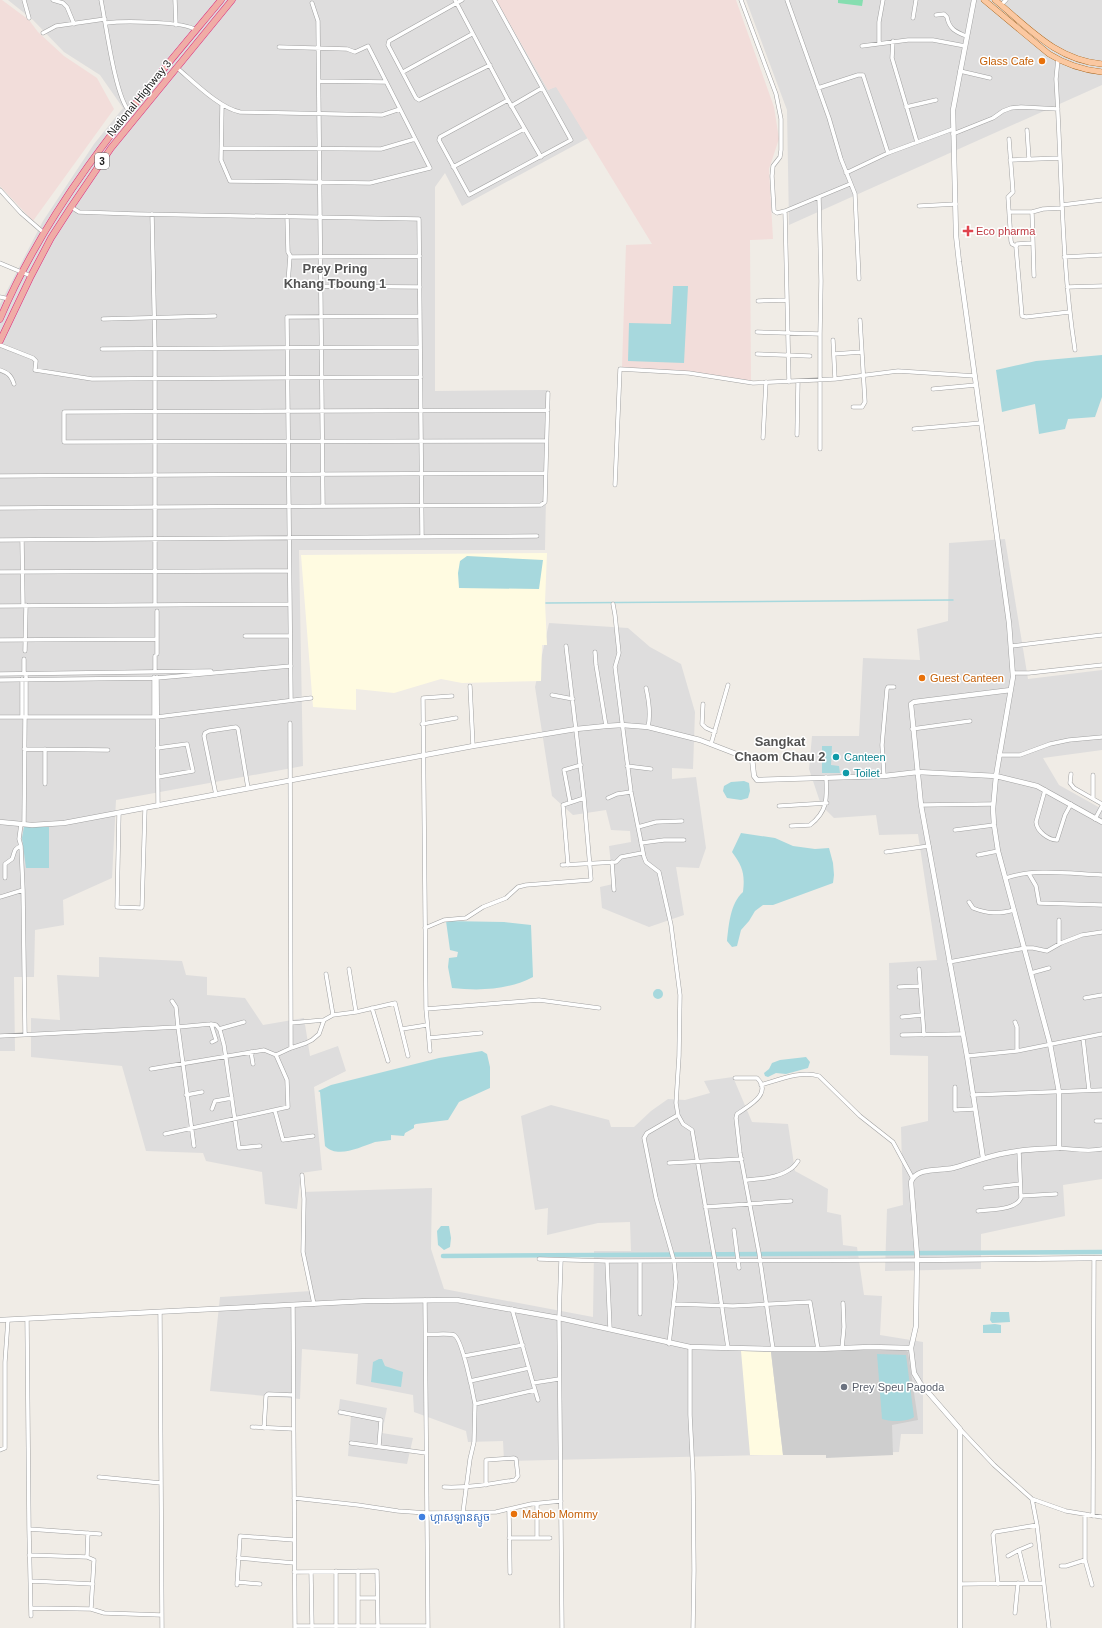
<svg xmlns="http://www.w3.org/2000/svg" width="1102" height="1628" font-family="Helvetica,'Noto Sans Khmer',sans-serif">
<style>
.residential{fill:#dedddd}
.education{fill:#fffbe1}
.religious{fill:#cecece}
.military{fill:#f2ddda}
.pitch{fill:#86deb0}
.water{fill:#a7d8dd}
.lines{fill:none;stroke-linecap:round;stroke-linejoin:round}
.stream{stroke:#a7d8dd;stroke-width:1.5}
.canal{stroke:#a7d8dd;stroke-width:4.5}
.minor-casing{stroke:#a1a1a1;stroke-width:4.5}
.tertiary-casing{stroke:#a1a1a1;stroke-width:5.5}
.primary-casing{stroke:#9a5302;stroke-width:6}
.trunk-casing{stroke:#d9287d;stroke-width:7}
.minor{stroke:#fff;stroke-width:3.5}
.tertiary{stroke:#fff;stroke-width:4.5}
.primary{stroke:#fbc8a1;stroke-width:5.5}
.trunk{stroke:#f0aca6;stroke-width:6}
.food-dot{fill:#e8710a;stroke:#fff;stroke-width:1.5}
.health-dot{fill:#e0444e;stroke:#fff;stroke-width:1.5}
.culture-dot{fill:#0f9aa8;stroke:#fff;stroke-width:1.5}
.worship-dot{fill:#6b7280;stroke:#fff;stroke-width:1.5}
.shop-dot{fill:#3f7fe0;stroke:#fff;stroke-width:1.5}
.labels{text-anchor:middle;stroke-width:3;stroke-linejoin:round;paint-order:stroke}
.shield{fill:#fff;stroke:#636363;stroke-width:1}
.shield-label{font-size:10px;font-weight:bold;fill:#202020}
.food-label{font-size:11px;fill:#c56008;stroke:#fff;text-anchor:start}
.street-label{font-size:11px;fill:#202020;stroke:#fff}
.health-label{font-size:11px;fill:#be3a42;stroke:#fff;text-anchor:start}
.culture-label{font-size:11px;fill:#0d838f;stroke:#fff;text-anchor:start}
.worship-label{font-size:11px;fill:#5b616d;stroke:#fff;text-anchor:start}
.shop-label{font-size:11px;fill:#366cbe;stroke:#fff;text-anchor:start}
.quarter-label{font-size:13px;font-weight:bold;fill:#535353;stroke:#fff}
</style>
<rect width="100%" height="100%" fill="#f0ece6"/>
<path class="residential" d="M8,0h488l52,90 8,-4 32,52 -126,68 -17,-33 -10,14v204l113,-1 -3,160h-246l4,216 -187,34 -4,78 -49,22 1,25 -29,5 -1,47h-20l1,74h-15v-747l43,-83 51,-77 29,-36 -23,-33 -36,-23 -31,-32z
M746,0h356v85l-313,140 -2,-115z
M1005,539l23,140 74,-9v80l-59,8 16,27 43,24v370l-39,6 2,31 -84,18v35l-96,2 2,-62 16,-4 -2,-78 27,-6v-65l-38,-1 -1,-92 48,-3 -19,-126 -39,1 -3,-20 -42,3 -13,-13 -12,-36 3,-33h47l4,-78 57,2 -3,-31 31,-8 1,-78z
M549,623l79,5 22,19 31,17 14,48 -2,57 -21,-1v11l24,-2 10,71 -7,20 -23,-1 8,48 -35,12 -47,-19 -2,-21 13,-3 -4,-38 22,-4 -1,-11 -19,-1 -5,-20 -33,5 -21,-19 -17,-109z
M99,957l83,4 4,14 21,2v18l38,3 18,27 41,-7 6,38 28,-10 8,25 -32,16 8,83 -21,3 -4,36 -32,-5 -3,-32 -56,-11 -3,-8 -57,-2 -24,-85 -91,-9v-39l29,2 -3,-45 42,2z
M733,1077l19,45 36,2 7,47 33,18 -1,23 14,3 2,30 14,2 7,48 18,1 -2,39 43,7v92h-22l-2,18 -395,9 -1,-20 -35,1 -2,-11 -52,-19 -1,-17 -57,-11 2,-30 -56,-5 -2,50 -90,-8 10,-94 91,-6 -9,-32v-67l130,-4 -1,61 13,40 149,28 1,-66h37l-1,-29 -32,1 -51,12 1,-27 -13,2 -14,-94 30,-11 58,15 2,7h23l17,-16 17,-12 17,1 25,-7 -6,-12z
M340,1399l47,9 -5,25 31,5 -6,26 -59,-8 3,-40 -13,-1z"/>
<path class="education" d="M547,553l-2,49 2,43h-5l-1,36 -79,2 -21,-4 -47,14 -38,-4v21l-43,-3 -12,-152z
M741,1351l30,1 12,103h-33z"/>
<path class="religious" d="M856,1349l49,1 3,2 10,68 -26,5 1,30 -67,3v-3h-43l-12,-103z"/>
<path class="military" d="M0,0h2l27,20 9,12 26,24 33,22 17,31 -81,112 -33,-35z
M496,0h240l38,107 5,32 -10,30 4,70 -23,1 1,141 -52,-8 -77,-6 4,-122 26,-1 -96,-157 -8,3z"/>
<path class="pitch" d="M838,0h25l-1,6 -24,-3z"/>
<path class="water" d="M673,286h15l-4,77 -56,-2 1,-38 42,1z
M1102,355v42l-7,20 -27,2 -3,10 -26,5 -4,-30 -33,8 -6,-42 40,-9z
M467,556l76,4 -4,29 -80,-1 -1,-15 2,-12z
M822,746h10l-1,19 8,1 1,7h-18z
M744,781l5,2 1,8 -2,7 -7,2 -14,-2 -4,-7 1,-5 7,-4z
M24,827h25v41h-23l-4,-30z
M741,833l34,5 18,8 22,3 14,-1 4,15 1,12 -1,8 -60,22h-10l-8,6 -6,10 -8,9 -4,16 -5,1 -5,-6c2,-17 3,-37 16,-49 2,-18 0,-25 -11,-40z
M446,921l58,1 27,3 2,52c-25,13 -53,14 -81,11l-4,-21 1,-9 8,-1 1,-5 -8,-2z
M653 994a5 5 0 1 1 10 0a5 5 0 1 1-10 0Z
M482,1051l5,3 3,13v21l-31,14 -11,18 -32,4 -2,1v3l-9,5 -1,3 -13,-1v5c-5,1 -11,1 -16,2 -15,5 -37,17 -50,4l-5,-54 -2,-1 13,-6 108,-27z
M806,1057l4,5 -2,6 -22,6 -10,-1 -8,4 -3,-1 -1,-3 5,-4 3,-6 8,-3z
M441,1226h8l2,12 -1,9 -6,3 -6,-5 -1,-14z
M991,1312h18l1,10 -18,1 -2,-3z
M995,1324l6,1v8h-18v-8z
M877,1354l29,1 8,62c-6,5 -24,5 -32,2z
M379,1359h3l3,7 18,6 -2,15 -30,-5 2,-20z"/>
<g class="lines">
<path class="stream" d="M546,603l407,-3"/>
<path class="canal" d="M443,1256l659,-4"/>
<defs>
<path id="minor" d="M24,0l5,18
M53,0l10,3 4,4 7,17
M101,0c5,24 14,96 28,111
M175,0l1,25
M455,0l53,100 33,57
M462,0l-73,41 -1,4 28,53 3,2 71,-35
M494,0l77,140 -102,55 -30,-55 1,-3 68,-37
M741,0l35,94 5,25v31l-1,7 -7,9 -1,10 2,35 3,2 8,-2 4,171
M787,0l42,118 12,41 14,35 4,85
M312,3l6,18 5,485
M1001,5l5,-5
M936,15l8,-1 3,3c2,12 9,15 19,19
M913,18l3,-18
M106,23c16,-2 78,-2 90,7
M43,33l13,-7 49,-7
M893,41l-1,17 25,84
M879,43v-21l4,-22
M862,46l46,-6h25l32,6
M1058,59l-2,20c6,91 5,181 19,271
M176,67c17,14 43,41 64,45l142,3 18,-6
M960,71l30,7
M403,72l69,-38
M319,81l67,1
M818,88l40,-13h5l25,78
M222,105l-1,55 9,21 140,2 60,-15 -62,-122 -13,6 -8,-3 -68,-2
M511,106l31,-18
M906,107l30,-7
M1027,130l2,29
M953,134l40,-16 10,-7 8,-3 10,-1 37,2
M1009,139l4,53 -5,5 3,44 1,3 4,2
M222,148l159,1 34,-10
M1010,160l50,-2
M453,167l71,-38
M846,173l42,-20 65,-24
M0,190l21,23 23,20
M819,197l2,84 -1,53v115
M1062,205l40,-5
M919,206l37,-2
M71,207l8,5 56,2 284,5 3,317
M785,211l65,-27
M1010,212h22
M152,214l3,135v255
M287,216l1,36 3,5 129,-1
M1032,243l-15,1 -1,3 6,69 4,1 43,-5
M290,256l-2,27 3,3 129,1
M1064,257l38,-2
M0,263l31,13
M1034,276l-2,-64 11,-3 19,-1
M1067,287l35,-1
M0,297l9,2
M758,301l29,-1
M103,319l112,-3
M757,332l63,2
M833,340l2,39
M0,345l33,13 3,3 -1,9 57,9 329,-2
M102,349l318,-2
M757,354l53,2
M834,354l27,-2
M0,370c8,3 11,5 14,14
M933,389l43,-4
M853,407h9l3,-5 -5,-82
M914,429l67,-6
M797,435l1,-54
M763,438l3,-56
M546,441l-482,1v-30l484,-2
M0,476l545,-3
M615,485l5,-116 69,4 64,10 82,-4 63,-8 77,5
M0,508l541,-3 4,-3 3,-109
M0,540l537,-4
M22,540l1,66
M0,572l289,-1
M613,604l2,11 4,38 -4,14 16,125 13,65 2,5 13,10 12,53 9,70 -1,61 -3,47 2,12 5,9 9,6 23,131 13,87
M0,606l290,-2
M245,636h45
M0,640l157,-1
M566,646l18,152 -21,7 5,60
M1011,646l91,-11
M25,651l1,-46
M595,652l1,13 10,61
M157,654v-43
M155,656v16
M24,659v15
M1013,673h16l73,-8
M0,674l211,-3
M26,674v43
M154,677v40
M157,677l1,129
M22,679v38
M0,680l157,-2 134,-12
M470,686l3,60
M646,688c3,13 5,26 2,39
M552,695l21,4
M291,700l-4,-383 133,-1
M703,704l-1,20 4,4 9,4
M0,717h157l154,-19
M422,724l34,-6
M912,729l58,-8
M711,744l17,-59
M157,748l30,-4 6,27 -35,6
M24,749l84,1
M45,749v35
M999,755h21l30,-11 19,-4 33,-3
M627,766l24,3
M1071,774l-1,9 4,5 28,16
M884,776l-2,-31 5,-56 1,-2h6
M1045,790l-9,32c1,10 13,18 21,18l8,-25 6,-11
M216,795l-12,-59 1,-3 4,-2 27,-4 2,2 10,59
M608,798l9,-4 14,-2
M1093,799v-24
M570,802l-6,-32 17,-5
M921,805l72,-1
M779,806l48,-3
M119,813l-2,94 24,1 1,-1 3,-99
M1095,819l7,-13
M24,824l1,-107
M791,826l19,-1c18,-14 17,-27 16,-48
M638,827l18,-5 26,-1
M955,830l39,-5
M641,843l23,-3h20
M886,852l43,-6
M978,855l20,-4
M612,862l2,28
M562,865l54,-3 5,-5 21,-4
M1029,874l7,12 3,17 63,2
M5,878v-14l7,-5c3,-7 1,-10 9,-13
M1006,878c28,-10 67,-4 96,-3
M23,890l2,144
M0,897l23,-7 -2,-44 -2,-7 2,-15
M969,902l4,6c15,6 26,6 41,2
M425,928l19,-8 22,-2 17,-11 23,-9 12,-11 8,-2 64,-5 1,-1 -7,-81
M1059,944v-24
M949,962l76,-14h8l14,3 14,-8 21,-8 20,-3
M349,969l7,43
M919,969l5,66
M1031,973l18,-5
M326,974l7,41
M899,987l21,-1
M1085,998l17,-3
M172,1001l4,6 2,20 33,-3 5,1 4,5 4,15 15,103 21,-2
M372,1008l16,53
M426,1009l113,-9 60,8
M902,1017l20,-2
M1015,1022l2,5v24
M291,1023l33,-3
M211,1024l5,16 -4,2
M219,1029l25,-7
M402,1029l25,-4
M902,1035l60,-1
M0,1036l178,-9 16,119
M429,1038l52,-5
M1083,1038l6,52
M291,1048l15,-5 6,-3 7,-6 5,-14 9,-5 23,-3 39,-9 13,53
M430,1051l-4,-42 -3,-311 29,-2
M251,1052l2,12
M276,1055l15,-7 -1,-325
M967,1056l50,-5 85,-17
M151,1069l113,-19 12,5 11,25 1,27 -123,27
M735,1078h22c16,16 -9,28 -20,36l-1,4 4,35 19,100 14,96
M761,1085c17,-5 41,-15 58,-9l41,40 33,26 19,35
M955,1087v23l20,-1
M186,1095l16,-3
M972,1095l130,-5
M212,1109l3,-8 17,-3
M275,1111l8,29 30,-4
M1096,1121h6
M1059,1148c14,1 29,4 43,1
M669,1163l73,-4
M302,1175l2,24 -1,53 11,52
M746,1180c14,-1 31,-2 43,-10 4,-2 7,-6 9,-9
M985,1188l35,-4
M1021,1196l35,-2
M705,1207l86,-6
M978,1211c12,-2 37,0 43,-13l-2,-47
M734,1230l5,38
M539,1259l68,2
M561,1260l-2,58 3,310
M640,1261v53
M425,1300l3,328
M674,1304l59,2 77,-4 8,47
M293,1305l2,323
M160,1312l2,316
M27,1319l2,210
M610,1329l-3,-68 310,-1
M426,1334c7,1 22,-1 28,1 8,3 19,58 21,69l60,-14 -23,-81
M669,1344l7,-62 -2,-21 -18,-63 -12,-60 3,-5 31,-18
M690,1347v68l3,58 1,97 -1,58
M842,1348l2,-21 -1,-24
M464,1356l59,-11
M470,1381l59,-13
M533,1383l26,-4
M535,1390l3,10
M340,1412l41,8 -2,26
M252,1427l41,2
M264,1428l2,-32 2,-2 25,1
M960,1429l34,36 38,34 34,12 36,6
M351,1443l75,10
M0,1450l5,-2v-86l3,-42
M99,1477l62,6
M444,1487c24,1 47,-3 71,-7l3,-4 -2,-17 -2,-1 -28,2v25
M294,1498l64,7 40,6 29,2 69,-1 35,-8 30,-3
M1032,1499l5,26 12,103
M537,1504v34
M509,1510l1,63
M463,1512l7,-53 4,-17 1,-38
M1085,1514v46l7,25
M1093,1516l1,-258
M509,1538h41
M1019,1550l12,-5
M29,1555l58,2 7,3 -3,49
M1008,1556l11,-6 8,33
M87,1557l1,-24
M238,1558l56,5
M1061,1566h5l19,-6
M336,1571v56
M294,1572l83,-1 1,57
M311,1572l1,55
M31,1581l62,3
M237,1582l23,2
M961,1584l82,-1
M998,1584l-5,-49 2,-3 42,-7
M237,1585l3,-49 54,4
M358,1598h19
M31,1608l60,1 13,4 57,2
M1015,1613l3,-30
M31,1616l-2,-87 71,5
M295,1626h133
M358,1627v-56"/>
<path id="tertiary" d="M0,822l32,3 32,-2 409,-77 103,-17 30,-3 16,-1 26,2 52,13 39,15 13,3 2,18 3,4 127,-4 34,-4 78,4 41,10 65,36
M983,1158l-16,-102 -46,-251 -10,-101 3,-2 97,-12
M917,1260l185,-2
M0,1320l367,-19 90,-1 102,18 131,29 83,2h45l52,-2 41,1
M960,1628v-199l-40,-46 -6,-10 -3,-25 5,-22 1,-71 -6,-73c5,-15 29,-11 42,-14 18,-5 35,-12 53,-15 18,-4 36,-4 53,-5v-56l-9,-48 -52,-193 -4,-26 -1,-16 3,-33 17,-99 -4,-54 -50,-361 -3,-27 -3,-125 21,-110"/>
<path id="primary" d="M984,0l65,54c16,10 34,16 53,18
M995,0c34,28 61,60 107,64"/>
<path id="trunk" d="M0,319c51,-121 138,-219 221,-319
M0,341l31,-65 20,-38 20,-31 40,-59 121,-148"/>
</defs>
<use href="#minor" class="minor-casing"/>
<use href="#tertiary" class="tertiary-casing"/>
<use href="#primary" class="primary-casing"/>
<use href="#trunk" class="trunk-casing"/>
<use href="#minor" class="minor"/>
<use href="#tertiary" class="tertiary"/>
<use href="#primary" class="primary"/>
<use href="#trunk" class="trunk"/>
</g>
<g class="food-dot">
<circle cx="1042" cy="61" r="4"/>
<circle cx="922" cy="678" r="4"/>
<circle cx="514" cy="1514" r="4"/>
</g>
<path class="health-dot" d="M966 225h4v4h4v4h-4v4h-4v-4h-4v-4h4z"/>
<g class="culture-dot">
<circle cx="836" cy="757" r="4"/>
<circle cx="846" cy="773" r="4"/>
</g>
<circle class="worship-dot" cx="844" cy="1387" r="4"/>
<circle class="shop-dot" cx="422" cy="1517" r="4"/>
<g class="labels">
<rect class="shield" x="95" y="153" width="14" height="16" rx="3"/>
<g class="shield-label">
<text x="102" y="165">3</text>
</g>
<g class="food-label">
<text x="1034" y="65" text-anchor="end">Glass Cafe</text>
<text x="930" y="682">Guest Canteen</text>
<text x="522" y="1518">Mahob Mommy</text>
</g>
<g class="street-label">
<text transform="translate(139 98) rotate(-51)" y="4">National Highway 3</text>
</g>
<g class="health-label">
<text x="976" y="235">Eco pharma</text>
</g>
<g class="culture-label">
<text x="844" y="761">Canteen</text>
<text x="854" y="777">Toilet</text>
</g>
<g class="worship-label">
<text x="852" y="1391">Prey Speu Pagoda</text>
</g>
<g class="shop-label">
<text x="430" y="1521">ហ្គាសឡានស្ទូច</text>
</g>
<g class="quarter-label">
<text x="335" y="273">Prey Pring<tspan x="335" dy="15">Khang Tboung 1</tspan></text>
<text x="780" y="746">Sangkat<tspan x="780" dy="15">Chaom Chau 2</tspan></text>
</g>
</g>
</svg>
